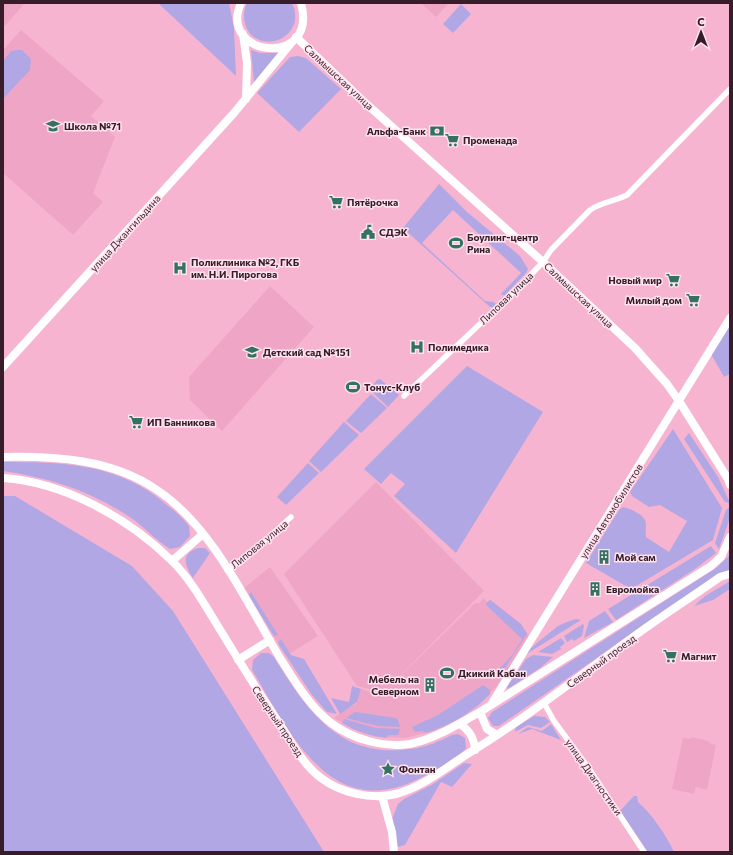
<svg xmlns="http://www.w3.org/2000/svg" width="733" height="855" font-family="Commissioner,sans-serif">
<style>
.built{fill:#efa6c6}
.green{fill:#b2a7e5}
.lines{fill:none;stroke-linecap:round;stroke-linejoin:round}
.street{stroke:#fff;stroke-width:5.5}
.secondary{stroke:#fff;stroke-width:8}
.labels{text-anchor:middle;stroke-width:3;stroke-linejoin:round;paint-order:stroke}
.street-label{font-size:10px;fill:#361d29;stroke:#ffe3ee}
.poi-label{font-size:10px;font-weight:bold;fill:#361d29;stroke:#ffe3ee;text-anchor:start}
</style>
<rect width="100%" height="100%" fill="#f7b4d1"/>
<path class="built" d="M3,3h22l-22,25z
M421,3h28l-13,14z
M21,30l83,71 -13,15 24,21 -22,56 10,9 -30,33 -70,-62v-123z
M270,286l44,41 -92,104 -32,-31 -1,-23z
M376,482l108,109 -98,99 89,-87h4l5,-5 3,4 4,-2 30,24 8,12 -32,50 -19,20 -45,25 -28,7 -23,-1 -15,-3 -16,-6 -17,-10 13,-10 9,-4 5,-15 16,5 4,-2 -24,-6 -73,-112z
M270,567l48,69 -32,20 -42,-68z
M691,737l18,4v2l7,2 -9,45 -11,-3 -2,7 -22,-5 11,-51 7,1z"/>
<path class="green" d="M158,3h71l5,25 2,48z
M247,3h45c17,35 -36,55 -47,21 -2,-7 -1,-15 2,-21z
M461,4l10,10 -18,19 -10,-9z
M17,50h5l9,9 -1,11 -27,29v-38l8,-10z
M251,50l9,3h22l-28,30z
M298,56l8,2 35,31 -42,43 -42,-39 33,-36z
M439,184l28,28 53,44 8,13 -2,4 -21,22h-3l-1,-1 20,-21 -68,-63 -31,33 63,58 8,1 3,2 -2,3h-4l-87,-79z
M730,324v50l-6,3 -13,-23z
M467,366l76,46 -87,141 -62,-57 11,-12 -14,-11 -10,11 -17,-15z
M380,379l19,16 -11,12 -19,-18 8,-9z
M371,394l16,14 -26,25 -15,-12z
M344,422l15,13 -38,37 -12,-11z
M673,429l49,79 -9,32 -82,49 -45,-26 33,-53 4,-3c6,1 19,7 22,13 2,4 0,12 1,17l23,15 18,-31 -27,-16 -11,2 -17,-11 -2,-4z
M689,433l29,44 12,26 -5,-1 -41,-63z
M3,462c60,0 116,1 164,43 8,6 16,13 22,21l1,10 -10,11 -10,2c-13,-8 -24,-20 -36,-29 -40,-28 -83,-42 -131,-49z
M308,463l11,10 -33,32 -9,-8z
M3,496h12l117,70 41,45 151,241h-321z
M730,507v11l-11,31 -4,-6 11,-33z
M711,546l5,7 -21,16 -79,51 -8,-11z
M198,548h7l5,5 -17,25c-8,-12 -13,-24 5,-30z
M729,556l1,14 -11,3 -220,153h-6l-5,-8 4,-6 224,-144z
M730,581v8l-17,11 -19,6 11,-10z
M251,592l27,43 -4,1 -25,-40z
M490,600l31,24 6,10 -22,34 -13,9 21,-23 9,-15 -35,-33 -1,-3z
M605,611l8,11 -29,16 5,-17z
M576,619l5,1 -56,35c3,-6 27,-24 33,-29 5,-3 12,-5 18,-7z
M583,624l1,2 -2,10 -8,5 -2,-2 -5,3 -3,-6z
M561,638l4,5 -5,4 1,2 -9,5 -14,-2z
M281,639l10,16 13,4 33,55 -10,-2 -15,-17 -33,-50 -1,-3z
M261,653h8l5,4c32,52 65,102 135,92 11,-1 22,-4 32,-9 6,-2 11,-6 17,-6l7,4 1,10c-8,12 -35,25 -48,31 -88,44 -129,-48 -166,-109l1,-10z
M533,655l20,2 -13,11 -32,21 -1,-2 19,-28z
M483,685l7,5v4c-17,18 -40,32 -64,39l-4,-2 -7,1 -3,-5 26,-12z
M352,686l9,3 -4,13 -17,12 -9,-16 18,4z
M355,712l41,6 2,2 2,7 -22,-1 -32,-8z
M534,716l11,1 5,5 -9,6 -13,-3 -13,7 1,-5z
M344,719l32,9 24,1 -2,6h-9l-3,3c-16,-2 -31,-7 -44,-15z
M551,724l10,16 -29,-11 -14,5 10,-7 14,4z
M464,763l8,1 -20,23 -11,-5 -36,63 -7,2 -6,-28 6,-15 6,-5 29,-15z
M634,796h3l1,6c14,12 28,33 36,50h-26l-28,-41z"/>
<g class="lines">
<path class="street" d="M404,396l118,-112 21,-22 8,-12 39,-40c10,-7 25,-9 37,-15l103,-106
M227,570l32,-24 32,-29
M544,703l10,18 36,49 54,82"/>
<path class="secondary" d="M241,3c-24,54 78,66 60,0
M243,34l4,29 -1,36
M296,37l65,62 182,163 92,86 32,36 12,17 49,78 2,6
M3,367l231,-254 58,-71
M3,457c53,-1 109,2 154,33 55,36 90,113 123,168 15,23 29,48 51,65 21,16 53,25 79,21 25,-5 48,-20 70,-32l231,-146 10,-9 9,-20
M3,478c61,4 125,40 168,82 22,21 37,51 53,76 18,30 36,58 55,87 12,18 24,42 42,55 20,15 50,22 75,16 27,-7 49,-26 73,-41 62,-38 119,-84 178,-126 24,-17 49,-33 73,-50l10,-3
M172,561l31,-27
M238,660l32,-20
M492,703l238,-385
M480,712l7,17 10,6
M460,724c10,7 14,14 15,26
M382,796l10,36 2,20"/>
</g>
<defs>
<symbol id="school-bare" viewBox="-9 -9 18 18"><path d="M0-5L7-2L0 1L-7-2ZM-4 1L0 2.5L4 1V4Q0 6-4 4Z" fill="#337260" stroke="#ffe3ee" stroke-width="2.5" paint-order="stroke"/></symbol>
<symbol id="bank-bare" viewBox="-9 -9 18 18"><path d="M-6-4H6V4H-6ZM0-2.3a2.3 2.3 0 1 0 0 4.6a2.3 2.3 0 1 0 0-4.6Z" fill="#337260" stroke="#ffe3ee" stroke-width="2.5" paint-order="stroke"/></symbol>
<symbol id="supermarket-bare" viewBox="-9 -9 18 18"><path d="M-6-5.5h2.5l.6 2H6L4.5 2H-2.5L-4.4-4H-6ZM-1.5 3.2a1.3 1.3 0 1 0 .1 0ZM3 3.2a1.3 1.3 0 1 0 .1 0Z" fill="#337260" stroke="#ffe3ee" stroke-width="2.5" paint-order="stroke"/></symbol>
<symbol id="civic-bare" viewBox="-9 -9 18 18"><path d="M-.6-6.5H3V-4.5H.6V-3L4-1V1h2V6H-6V1h2V-1L-.6-3ZM-1.2 2.5V6h2.4V2.5Z" fill="#337260" stroke="#ffe3ee" stroke-width="2.5" paint-order="stroke"/></symbol>
<symbol id="stadium-bare" viewBox="-9 -9 18 18"><path d="M0-5a6.5 5 0 1 0 0 10a6.5 5 0 1 0 0-10ZM-3.5-1.8h7v3.6h-7Z" fill="#337260" stroke="#ffe3ee" stroke-width="2.5" paint-order="stroke"/></symbol>
<symbol id="hospital-bare" viewBox="-9 -9 18 18"><path d="M-5-5h3v3.5h4V-5h3V5h-3V1.5h-4V5h-3Z" fill="#337260" stroke="#ffe3ee" stroke-width="2.5" paint-order="stroke"/></symbol>
<symbol id="building-bare" viewBox="-9 -9 18 18"><path d="M-4-6H4V6H1V3H-1V6H-4ZM-2.5-4.3h1.7v1.8h-1.7ZM.8-4.3h1.7v1.8H.8ZM-2.5-1h1.7V.8h-1.7ZM.8-1h1.7V.8H.8Z" fill="#337260" stroke="#ffe3ee" stroke-width="2.5" paint-order="stroke"/></symbol>
<symbol id="sight-bare" viewBox="-9 -9 18 18"><path d="M0-6L1.8-2.2L6-1.7L2.9 1.2L3.7 5.4L0 3.3L-3.7 5.4L-2.9 1.2L-6-1.7L-1.8-2.2Z" fill="#337260" stroke="#ffe3ee" stroke-width="2.5" paint-order="stroke"/></symbol>
</defs>
<g fill-rule="evenodd">
<use href="#school-bare" x="43" y="116" width="20" height="20"/>
<use href="#bank-bare" x="427" y="121" width="20" height="20"/>
<use href="#supermarket-bare" x="442" y="130" width="20" height="20"/>
<use href="#supermarket-bare" x="326" y="192" width="20" height="20"/>
<use href="#civic-bare" x="358" y="222" width="20" height="20"/>
<use href="#stadium-bare" x="446" y="233" width="20" height="20"/>
<use href="#hospital-bare" x="170" y="258" width="20" height="20"/>
<use href="#supermarket-bare" x="663" y="270" width="20" height="20"/>
<use href="#supermarket-bare" x="683" y="290" width="20" height="20"/>
<use href="#hospital-bare" x="407" y="337" width="20" height="20"/>
<use href="#school-bare" x="242" y="342" width="20" height="20"/>
<use href="#stadium-bare" x="343" y="377" width="20" height="20"/>
<use href="#supermarket-bare" x="126" y="412" width="20" height="20"/>
<use href="#building-bare" x="594" y="547" width="20" height="20"/>
<use href="#building-bare" x="585" y="579" width="20" height="20"/>
<use href="#supermarket-bare" x="660" y="646" width="20" height="20"/>
<use href="#stadium-bare" x="437" y="663" width="20" height="20"/>
<use href="#building-bare" x="420" y="675" width="20" height="20"/>
<use href="#sight-bare" x="378" y="759" width="20" height="20"/>
</g>
<g class="labels">
<g class="street-label">
<text transform="translate(339 77) rotate(43)" y="4">Салмышская улица</text>
<text transform="translate(125 233) rotate(-48)" y="4">улица Джангильдина</text>
<text transform="translate(579 295) rotate(43)" y="4">Салмышская улица</text>
<text transform="translate(506 298) rotate(-44)" y="4">Липовая улица</text>
<text transform="translate(611 511) rotate(-58)" y="4">улица Автомобилистов</text>
<text transform="translate(259 544) rotate(-39)" y="4">Липовая улица</text>
<text transform="translate(601 661) rotate(-36)" y="4">Северный проезд</text>
<text transform="translate(278 721) rotate(56)" y="4">Северный проезд</text>
<text transform="translate(594 777) rotate(55)" y="4">улица Диагностики</text>
</g>
<g class="poi-label">
<text x="64" y="130">Школа №71</text>
<text x="426" y="135" text-anchor="end">Альфа-Банк</text>
<text x="463" y="144">Променада</text>
<text x="347" y="206">Пятёрочка</text>
<text x="379" y="236">СДЭК</text>
<text x="467" y="241">Боулинг-центр<tspan x="467" dy="12">Рина</tspan></text>
<text x="191" y="266">Поликлиника №2, ГКБ<tspan x="191" dy="12">им. Н.И. Пирогова</tspan></text>
<text x="662" y="284" text-anchor="end">Новый мир</text>
<text x="682" y="304" text-anchor="end">Милый дом</text>
<text x="428" y="351">Полимедика</text>
<text x="263" y="356">Детский сад №151</text>
<text x="364" y="391">Тонус-Клуб</text>
<text x="147" y="426">ИП Банникова</text>
<text x="615" y="561">Мой сам</text>
<text x="606" y="593">Евромойка</text>
<text x="681" y="660">Магнит</text>
<text x="458" y="677">Дкикий Кабан</text>
<text x="419" y="683" text-anchor="end">Мебель на<tspan x="419" dy="12">Северном</tspan></text>
<text x="399" y="773">Фонтан</text>
</g>
</g>
<rect width="733" height="855" fill="none" stroke="#361d29" stroke-width="8"/>
<g transform="translate(701 32)" stroke="#ffe3ee" stroke-width="3" paint-order="stroke">
<path d="M0-3L7 15L0 10L-7 15Z" fill="#361d29"/>
<text y="-6" font-size="11" font-weight="bold" text-anchor="middle" fill="#361d29">С</text>
</g>
</svg>
